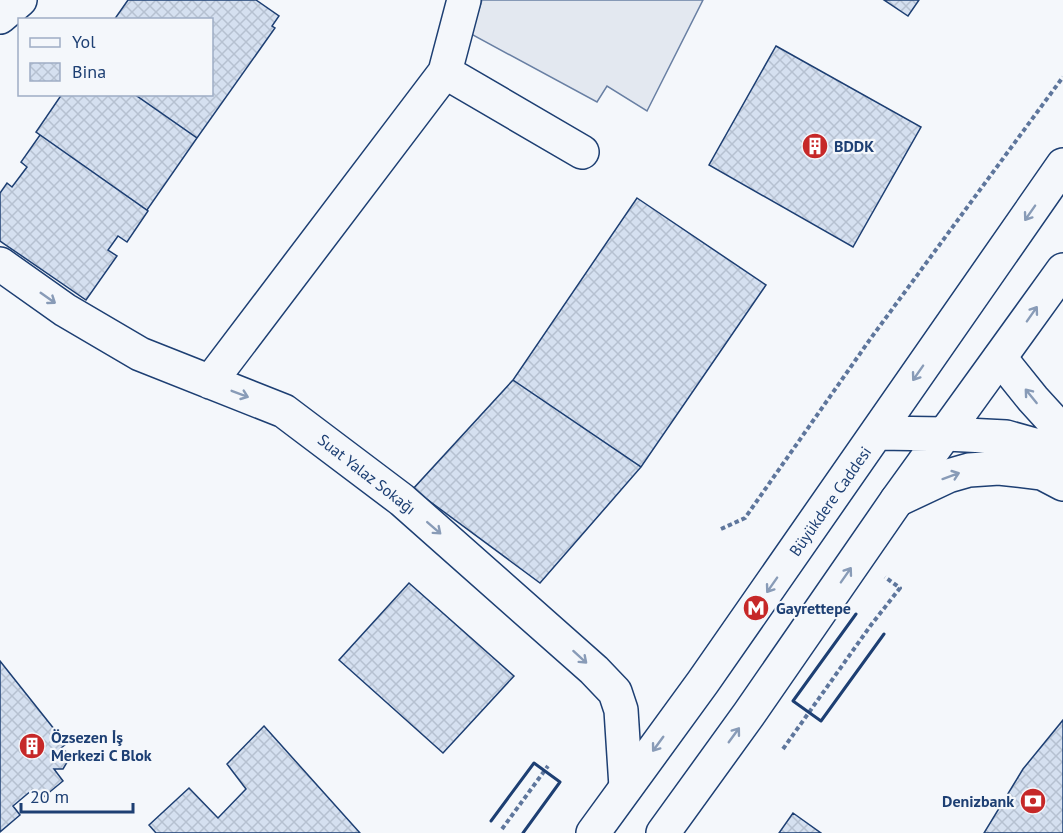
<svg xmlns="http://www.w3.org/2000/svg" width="1063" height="833" font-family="'PT Sans',sans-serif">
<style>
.parking{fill:#e3e8f0;stroke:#687fa3;stroke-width:1.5}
.building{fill:url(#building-cross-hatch);stroke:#1d3f73;stroke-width:1.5}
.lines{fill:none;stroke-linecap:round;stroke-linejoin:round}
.minor-casing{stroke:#1d3f73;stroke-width:36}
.tertiary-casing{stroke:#1d3f73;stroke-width:36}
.primary-casing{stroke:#1d3f73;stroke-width:36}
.path{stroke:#5e769c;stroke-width:4;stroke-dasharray:4.5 3;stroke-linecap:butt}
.minor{stroke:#f4f7fb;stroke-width:33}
.tertiary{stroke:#f4f7fb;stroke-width:33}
.primary{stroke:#f4f7fb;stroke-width:33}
.wall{stroke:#1d3f73;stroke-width:3}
.oneway{stroke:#889bb7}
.labels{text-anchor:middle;stroke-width:4.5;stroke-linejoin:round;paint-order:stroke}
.poi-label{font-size:16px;font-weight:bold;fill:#1d3f73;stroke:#f4f7fb;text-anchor:start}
.street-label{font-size:16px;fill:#1d3f73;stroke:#f4f7fb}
</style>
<defs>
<pattern id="building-cross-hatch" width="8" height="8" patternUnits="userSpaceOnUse" patternTransform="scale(1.5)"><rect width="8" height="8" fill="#d5e0f0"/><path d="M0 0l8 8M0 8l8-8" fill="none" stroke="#b6c1d1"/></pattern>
</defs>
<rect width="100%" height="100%" fill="#f4f7fb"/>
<path class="parking" d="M482,0h221l-56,111 -40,-25 -10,16 -126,-68z"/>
<path class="building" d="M128,0h128l23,16 -7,10 3,2 -78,110 -63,-44h78v-74h-98z
M884,0h35l-11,16z
M776,46l145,81 -68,120 -144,-82z
M62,94h72l63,44 -50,72 -111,-78z
M40,135l108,76 -21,31 -9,-6 -10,14 9,6 -31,44 -86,-59v-48l7,-10 5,4 15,-20 -6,-5z
M637,198l129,87 -125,182 -128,-87z
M513,380l128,87 -101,116 -127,-94z
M409,583l105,93 -71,77 -104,-93z
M0,661l66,83 -6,5 7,3 2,7 -6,10h-9l9,12 -23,19 -8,-10 -19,16 7,9 -20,17z
M1063,720v113h-79l39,-64z
M264,726l96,107h-204l-7,-8 40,-37 29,30 28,-29 -19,-25z
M793,813l28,20h-42z"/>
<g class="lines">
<defs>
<path id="minor" d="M0,17l20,-17
M445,72l137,80
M0,264l65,46 75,44 144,57 118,89 192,170 21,22 6,18 5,77
M210,382l235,-310 19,-72"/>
<path id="tertiary" d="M1000,358l33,41 30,33
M946,434l60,3 57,16
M897,500l51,-24 21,-6 30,-2 43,5 21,11"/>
<path id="primary" d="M877,433l69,1
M593,833l110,-151 360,-517
M663,833l86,-119 148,-214 166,-230"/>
</defs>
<use href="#minor" class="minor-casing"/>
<use href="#tertiary" class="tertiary-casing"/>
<use href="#primary" class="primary-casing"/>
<path class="path" d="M721,529l24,-11 126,-180 192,-261
M783,749l88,-124 29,-37 -15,-11
M502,829l46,-63"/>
<use href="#minor" class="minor"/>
<use href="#tertiary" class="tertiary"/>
<use href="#primary" class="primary"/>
<path class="wall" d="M856,614l-63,87 28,20 63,-87
M491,821l43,-58 26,19 -37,51"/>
</g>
<defs><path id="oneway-shaft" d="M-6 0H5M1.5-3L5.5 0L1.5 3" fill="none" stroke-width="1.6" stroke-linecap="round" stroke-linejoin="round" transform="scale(1.5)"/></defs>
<g class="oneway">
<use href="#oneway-shaft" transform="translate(1030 213) rotate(125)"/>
<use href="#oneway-shaft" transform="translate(48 298) rotate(35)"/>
<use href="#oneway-shaft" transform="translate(1032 314) rotate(-55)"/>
<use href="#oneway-shaft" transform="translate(918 373) rotate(125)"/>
<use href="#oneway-shaft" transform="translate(240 394) rotate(21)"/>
<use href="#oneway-shaft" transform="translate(1031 396) rotate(-129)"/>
<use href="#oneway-shaft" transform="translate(951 476) rotate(-20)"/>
<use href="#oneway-shaft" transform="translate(434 528) rotate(41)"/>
<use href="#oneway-shaft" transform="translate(846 575) rotate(-55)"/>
<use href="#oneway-shaft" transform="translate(772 585) rotate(125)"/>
<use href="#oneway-shaft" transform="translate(580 657) rotate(42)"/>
<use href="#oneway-shaft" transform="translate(734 735) rotate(-54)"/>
<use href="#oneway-shaft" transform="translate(658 744) rotate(126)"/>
</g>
<defs>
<symbol id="building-disc" viewBox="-11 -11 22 22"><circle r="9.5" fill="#c62828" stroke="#f4f7fb"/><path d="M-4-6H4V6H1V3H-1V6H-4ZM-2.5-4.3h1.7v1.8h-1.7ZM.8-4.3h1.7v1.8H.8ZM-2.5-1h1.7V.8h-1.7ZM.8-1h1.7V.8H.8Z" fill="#fff"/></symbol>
<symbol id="metro-disc" viewBox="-11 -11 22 22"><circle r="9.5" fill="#c62828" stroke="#f4f7fb"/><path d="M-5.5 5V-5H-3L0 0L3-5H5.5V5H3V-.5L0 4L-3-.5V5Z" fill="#fff"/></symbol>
<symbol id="bank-disc" viewBox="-11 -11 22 22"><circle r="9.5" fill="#c62828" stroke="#f4f7fb"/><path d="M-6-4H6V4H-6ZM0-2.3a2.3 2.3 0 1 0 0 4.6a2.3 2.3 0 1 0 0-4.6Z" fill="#fff"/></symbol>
</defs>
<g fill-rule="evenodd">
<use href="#building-disc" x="800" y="131" width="30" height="30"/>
<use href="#metro-disc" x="741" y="593" width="30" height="30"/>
<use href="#building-disc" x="17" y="731" width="30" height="30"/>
<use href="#bank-disc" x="1018" y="786" width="30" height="30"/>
</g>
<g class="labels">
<g class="poi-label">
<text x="834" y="152">BDDK</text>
<text x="776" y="614">Gayrettepe</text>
<text x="51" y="743">Özsezen İş<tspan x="51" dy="18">Merkezi C Blok</tspan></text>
<text x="1014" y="807" text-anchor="end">Denizbank</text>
</g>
<g class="street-label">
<text transform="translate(367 474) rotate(38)" y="6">Suat Yalaz Sokağı</text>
<text transform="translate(830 501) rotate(-55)" y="6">Büyükdere Caddesi</text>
</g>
</g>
<rect x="18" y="18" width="195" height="78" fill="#f4f7fb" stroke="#9eadc5" stroke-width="1.5"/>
<rect x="30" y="38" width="30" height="9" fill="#f4f7fb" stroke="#9eadc5" stroke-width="1.5"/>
<text x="72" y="48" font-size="18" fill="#1d3f73">Yol</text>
<rect x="30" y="63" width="30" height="18" fill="url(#building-cross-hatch)" stroke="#9eadc5" stroke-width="1.5"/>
<text x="72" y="78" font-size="18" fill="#1d3f73">Bina</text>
<path d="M21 803v9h112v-9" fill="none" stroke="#1d3f73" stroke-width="3"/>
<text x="30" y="803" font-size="18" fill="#1d3f73" stroke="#f4f7fb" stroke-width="4.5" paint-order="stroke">20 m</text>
</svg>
